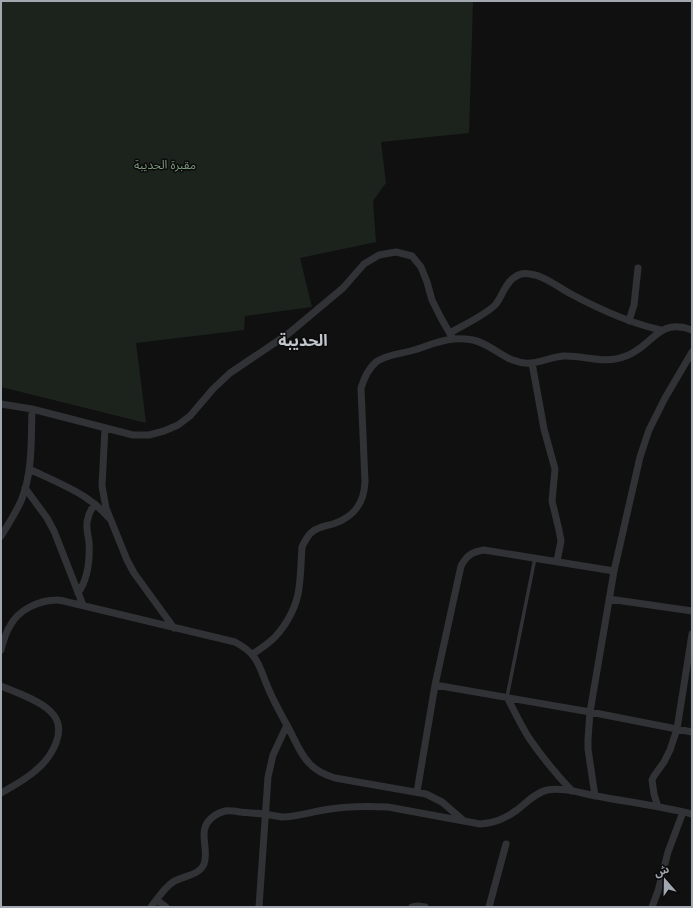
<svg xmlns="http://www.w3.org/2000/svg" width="693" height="908" font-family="'Noto Sans','Noto Sans Arabic',sans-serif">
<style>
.green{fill:#1c231c}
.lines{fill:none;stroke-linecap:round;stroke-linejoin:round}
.service{stroke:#313235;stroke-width:3.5}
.minor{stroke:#313235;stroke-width:7}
.labels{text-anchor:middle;stroke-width:3;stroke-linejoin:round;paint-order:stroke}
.park-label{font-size:12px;fill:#7c9a7a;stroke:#0b0b0c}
.district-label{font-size:16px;font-weight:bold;fill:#c2c7cd;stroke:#0b0b0c}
</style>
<rect width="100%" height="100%" fill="#101011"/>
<path class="green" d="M1,1h472l-4,132 -88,9 5,41 -13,18 3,41 -76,16 12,49 -67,9 -1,14 -108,13 10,80 -145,-36z"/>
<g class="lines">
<path class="service" d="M507,697l28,-139"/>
<path class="minor" d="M629,321l5,-16 4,-37
M450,333c13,-8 36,-18 46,-29 7,-9 9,-21 19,-27 4,-3 10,-4 15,-3 15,2 28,13 41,20 28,15 58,29 90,36
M532,363l12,66 11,40 -3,32 7,29 2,11 -4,20
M1,404l31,5 101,26h16l15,-4 14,-6 12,-9 23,-27 17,-16 58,-39 55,-46 21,-24 15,-9 17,-3 16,4 9,11 6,15 5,18 9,18 12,21
M105,428l-3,58 4,22 21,52 7,13 40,55
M29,469c19,9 39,17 56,28 9,6 17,13 24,21
M25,488l22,30 7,13 29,74
M1,536c7,-11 14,-22 20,-35 12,-29 10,-62 11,-92
M78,593c10,-14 12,-33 11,-51 -1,-8 -4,-16 -1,-24 1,-5 4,-10 7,-14
M609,599l83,12
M1,650c2,-8 4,-16 9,-24 8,-16 29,-26 47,-26 5,0 10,2 15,3l163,39c25,13 24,26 34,48 6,14 13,26 20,39 6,11 11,25 20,34 7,8 16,12 26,15l91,16 16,8 22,19
M253,654c7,-5 15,-10 22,-17 12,-13 22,-31 24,-49 2,-14 2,-27 3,-41 3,-6 5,-11 10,-15 6,-5 14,-6 21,-8 21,-7 31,-20 32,-42l-4,-94c3,-10 7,-19 15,-26 11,-8 25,-8 38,-12 13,-4 26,-10 40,-11 7,-1 13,0 19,1 22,5 34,25 58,23 11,-1 21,-6 32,-7 23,-1 40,9 63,0 27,-10 32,-39 66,-26
M435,685l155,27 102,20
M1,686c14,6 38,14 49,25 20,18 1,47 -15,60 -10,9 -22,15 -34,22
M507,697c7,14 14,28 22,41 13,19 27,36 43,53
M417,792l18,-107 26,-119c6,-11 11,-14 23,-16l130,21
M595,796l-7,-47v-10l2,-27 24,-141 26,-114 9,-27 16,-32 27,-46
M658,807l-4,-13 -2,-14 2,-4 10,-14 6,-12 7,-21 15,-95
M157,900l9,7
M151,907c6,-8 14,-20 22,-25 9,-6 26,-6 31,-18 6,-16 -9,-35 10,-48 3,-2 7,-4 11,-5 5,-1 10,0 15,1 8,1 16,1 24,2 6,1 12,2 18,3 14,0 29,-5 42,-7 21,-4 42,-4 64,-3l92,17c15,-1 24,-5 37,-14 9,-7 18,-17 30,-20 16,-3 33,3 49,6 32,6 64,10 96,18
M259,907l9,-130 5,-22 14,-30
M412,907l6,-1 7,1
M489,907l17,-63
M652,907l6,-16 10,-39 15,-40"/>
</g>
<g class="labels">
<g class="park-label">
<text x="165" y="169">مقبرة الحديبة</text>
</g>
<g class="district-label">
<text x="303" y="346">الحديبة</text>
</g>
</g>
<rect width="693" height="908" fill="none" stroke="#a2a8b0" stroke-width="4"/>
<g transform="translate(665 880) rotate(340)" stroke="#0b0b0c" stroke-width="3" paint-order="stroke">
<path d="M0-3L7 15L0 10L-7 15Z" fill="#a2a8b0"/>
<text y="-6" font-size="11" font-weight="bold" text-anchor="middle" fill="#a2a8b0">ش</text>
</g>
</svg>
